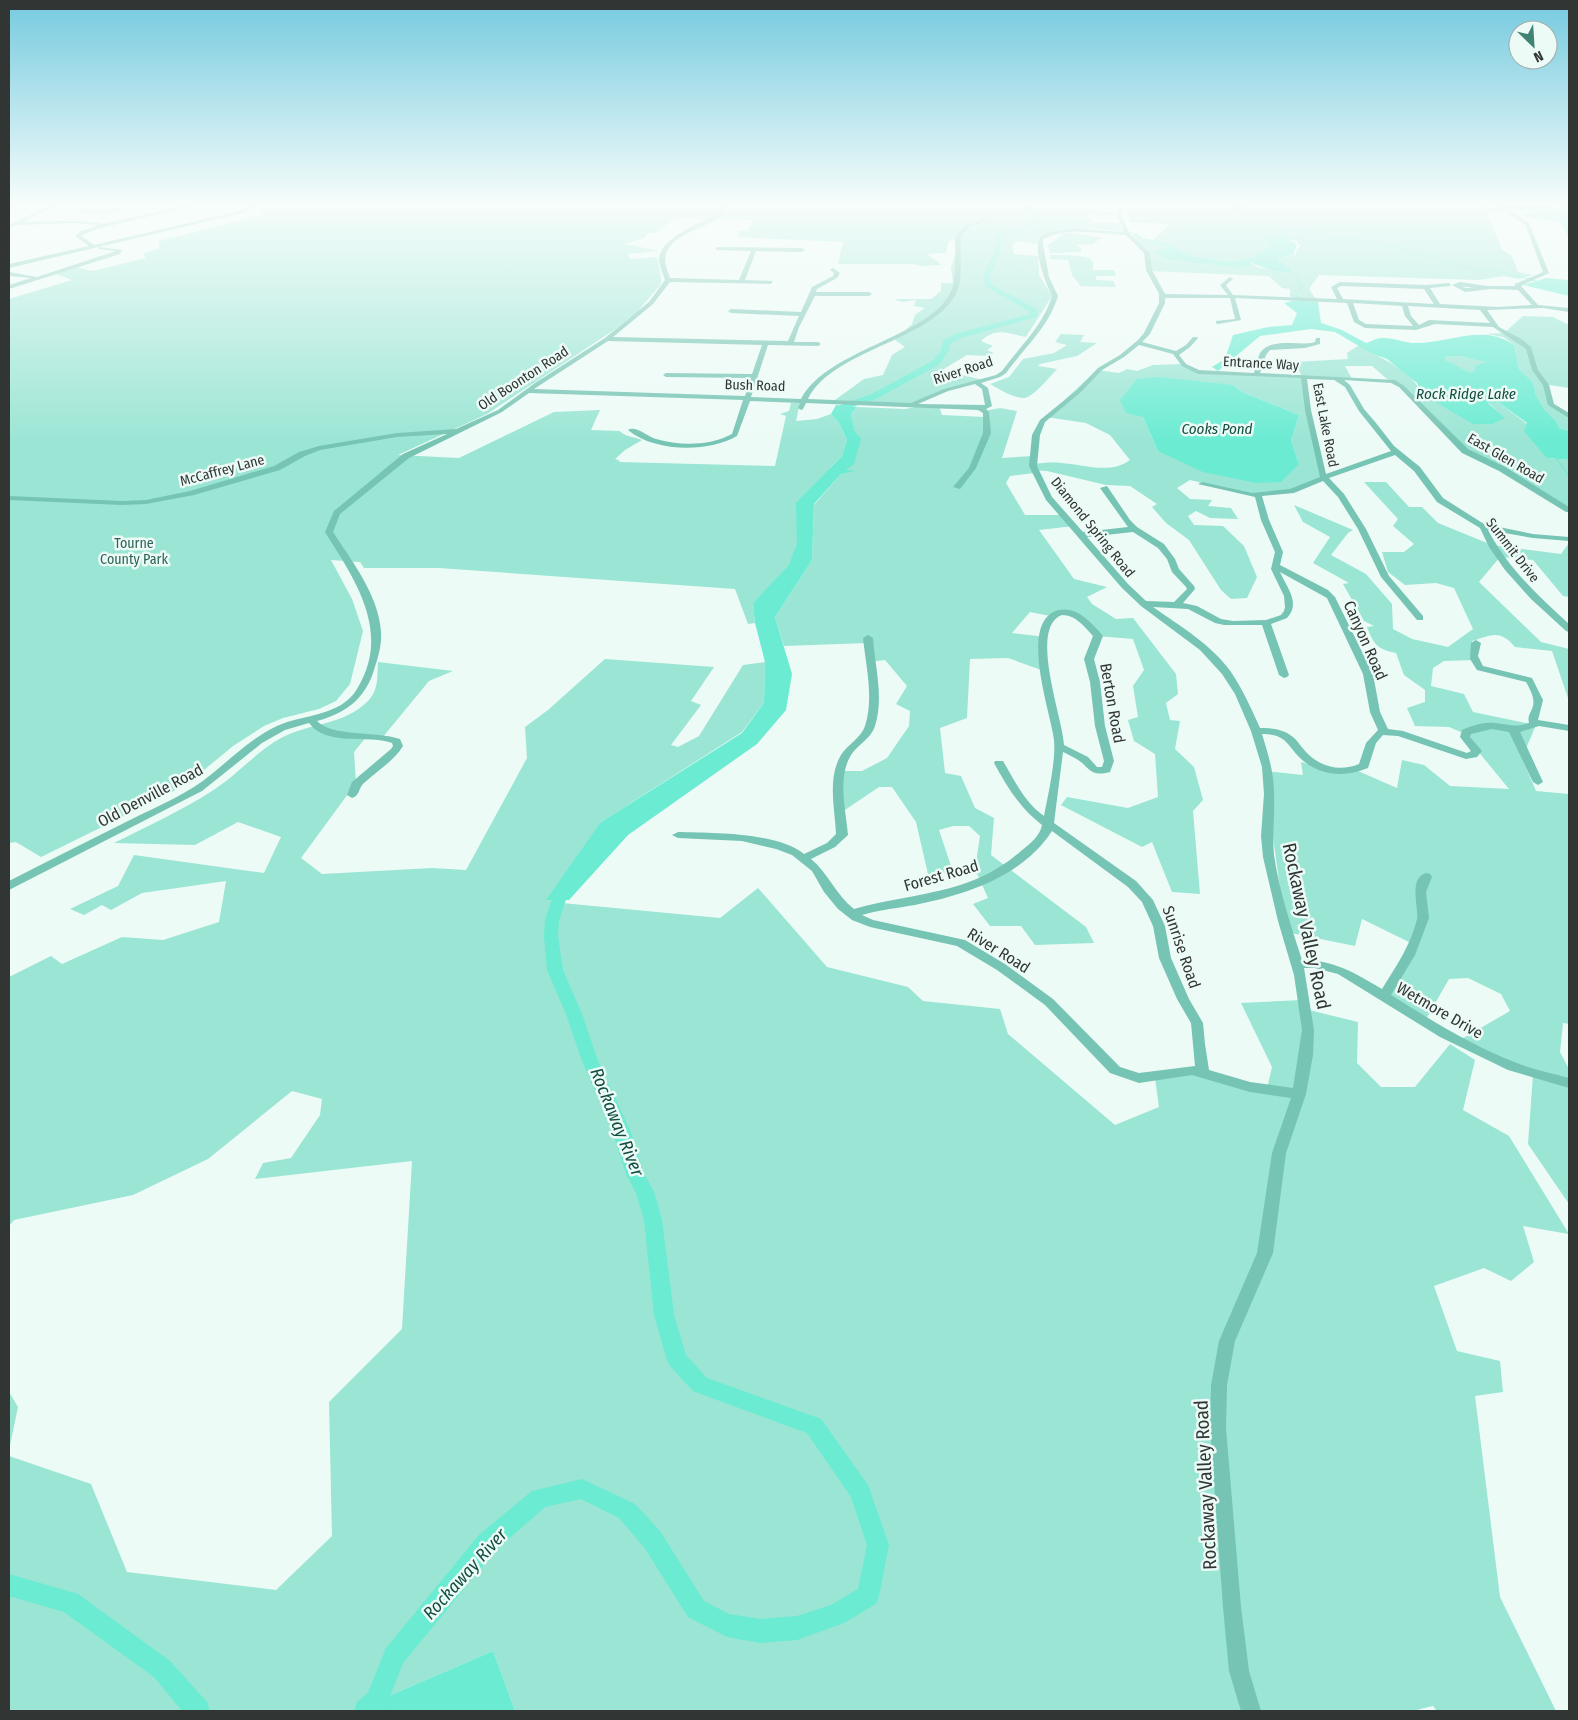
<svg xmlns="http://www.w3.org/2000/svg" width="1578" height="1720" font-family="'Fira Sans Condensed',sans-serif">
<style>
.green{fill:#9ae5d4;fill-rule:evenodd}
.water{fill:#6aebd2;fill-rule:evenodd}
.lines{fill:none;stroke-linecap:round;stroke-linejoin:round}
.stream{stroke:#6aebd2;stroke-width:1}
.river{fill:#6aebd2;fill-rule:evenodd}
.minor{fill:#76c4b3;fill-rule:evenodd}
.labels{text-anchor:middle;stroke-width:5;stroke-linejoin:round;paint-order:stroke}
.far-street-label{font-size:14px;fill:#313635;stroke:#edfbf7}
.far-park-label{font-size:14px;fill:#2d6257;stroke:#edfbf7}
.far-water-label{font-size:15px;font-style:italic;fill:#134c41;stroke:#edfbf7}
.street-label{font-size:16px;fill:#313635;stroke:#edfbf7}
.water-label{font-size:18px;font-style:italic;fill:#134c41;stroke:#edfbf7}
.near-street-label{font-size:19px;fill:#313635;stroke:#edfbf7}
</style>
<rect width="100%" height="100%" fill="#edfbf7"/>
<path class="green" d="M95,203h73l-19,5h-24l-11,5 -13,2 -27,-3z
M248,203h842l-9,4 4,2 16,1 -2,3h15l1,2h-29v2l7,3 -3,3h29l3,8 -31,-3 -6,3 -26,-1 -21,7 -2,7 -18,-3 -6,4 2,9 24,2 1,19 13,21 -26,41c-19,-4 -30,-10 -45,4l12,5 -6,4 7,3 -7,3 -20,-1 -25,15 41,10 -72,23 -10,1 -66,-4 29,-21 19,-4 9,-20 13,-8 -10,-7 17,-16 3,-9 10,-7 -11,-2 2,-6 -14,2 -8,-3h37l10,-8v-8h12l-2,-15 10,-32 -13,6 -2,11 -19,1 15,11 -18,1 -13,-2h-73l5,-22 -105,-5 1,-6h8l7,-11h-44l-34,-3 -20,16h-8l-4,5 -19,6 34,7 -31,3 1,4 4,1 24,-2 4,20v7l-23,27 -24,19 -127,84 -89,41 61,3 95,-46 46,-2 -9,20 29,1c3,5 15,6 22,9l-17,10 -10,9 5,2 -1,1 156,4 11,-50 -6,-2 9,-3 2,-8h9l-4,18 21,-2 14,-5 8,9 8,17 -5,16 -11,11 -17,26 -17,66 -44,44 2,20 -7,1 -13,-35 -296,-21h-75l-4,-6 -29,-2 21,39 11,32 -13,53 -14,17 -17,8 -36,9 -19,8 -31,20 -41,34 -25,15 -126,62 -25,-15 -7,1v-544l63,-19 -18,-7 20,-6 19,4 53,-13 -3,-4 17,-6 -2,-7 104,-26 1,-7z
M1129,203h333l19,4 16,6 -9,1 14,36 10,6 6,16 15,3 -15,4 -14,-3 -25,4 -160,-5 -10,14 9,13 -21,-2 -7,-4v-7l-8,-1 -13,-12 -120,-5 -2,-18 -19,-17 4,-1 35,12 -13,5 14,8 70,8 12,-1v-5l7,5 31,6h2l-2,-4 -5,-3 1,-3h-6l-2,-5 19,-3 5,-10 -3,-4 -33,-6 8,12 -19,10 -22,5 -40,-6 -24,-13 -14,-3 17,-16 -40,-2 -4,-14z
M1063,233h9l30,5 -11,7 -12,-1 -2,2 4,2v4l-31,1 -3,-9h3z
M1070,255l20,3 3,4v8h21l2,6h-21l2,4 16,1 3,6 -38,-1 2,-1 -8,-10 -4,-15 -18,-1v-4z
M1523,316l30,1 16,8v63l-25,-4 9,23 16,10v14l-10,-3 -2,-6 -13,-13 -8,-14 -3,-13 -14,-13 -5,-24 -11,-8 -16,-3 17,-1z
M1061,334l23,1 -4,7 17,1 -20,13 -37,8 -2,2 19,3c-6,7 -25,29 -33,29 -11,0 -25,-9 -34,-14l19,-7 14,-18 31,-6 13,-8 -12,-3z
M1359,345c23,15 51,23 63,49l82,24 -16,-16h10l29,22 20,34 22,2v50l-25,-13 -36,-25 -44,-21 -66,-69 -11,-3 -15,-13h-27l7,13 -49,-2 19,102 -29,12 -39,4 -64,-15 -13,8 13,11 22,1 -4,6 23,2 7,11 -28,-1 -14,-7 -8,5 6,9 29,1 21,20 13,31 -10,21 -16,1 -10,-9 -32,-50 -23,-17 -14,-16 5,-3 -27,-18 -24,-1 -59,-14 -14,-1 1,3 -24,3 -4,7 19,32h39l10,11 -35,4 35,49 33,8 -20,10 5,7 24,15 17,-1 43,56 2,20 -12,9 4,17 10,1 -5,28 19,18 9,33 -10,11 7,83 -28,-2 -20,-50 -10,5 -81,-42 6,-8 61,11 30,-11 -3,-43 -21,-13 -6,-21 10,-3 -5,-31 11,-16 -11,-31 -36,-3 -30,-24 -17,4 -20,-4 -18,21 34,4 -2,34 -36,-13 -38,1 -3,59 -27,10 5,45 16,3 14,32 19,10 -3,37 95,72 8,16 -59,2 -14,-19h-31l-17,-22 15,-6 -13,-29 5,-33 -11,-10h-16l-14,4 14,42 -25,2 -12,-52 -24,-35h-13l-40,27v-43h23l25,-13 22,-32 1,-15 -14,-7 11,-18 -22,-26 -16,2 -2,-19 -83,3 -9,-29 37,-57 2,-55 27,-31 11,-3h-6l9,-39 -4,-18 6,-7 48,2 20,-4 14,1 3,9 43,2 -1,-6 16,-3 17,3 -15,47 31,-2v8c9,-1 19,-2 28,-1 22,1 49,12 69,-3l-20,-25 -24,-12 -40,-6 51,-47 22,3 8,-4 10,2 16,-6 29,-1 25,9 95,3 -8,-14 54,-3 -1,-6zM1233,385l9,7 57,23 -8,26 8,23 -141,-13 -15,-34z
M1459,356l28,6 -13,4 1,3 -3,4c-13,-4 -16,-8 -27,-13v-3z
M1364,482h22l23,25h13l16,16 54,22 69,9 8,-11v54l-6,-1 -30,-36 -33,-3 -21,25 62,60 28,7v52l-17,-50 -37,-4c-15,-18 -23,-12 -43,-6l3,19 -31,1 -11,7 -2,18 33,8 9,18 63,13 -14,33 14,33 33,3v230l-6,-1 -3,29 9,17v135l-41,-60 5,-69 -75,-34 52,-30 -9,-17 -33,-16 -19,1 -24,42 -41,-25 29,-52 -51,-25 -7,27 -69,-14 -22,-161 39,4 -2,-13 36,10 21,-1 39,17 5,-28 22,5 26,21 59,3 -46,-56 -14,-6 -34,-1 -8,-18 18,-6v-12l-21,-15 -8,-22c-19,-4 -22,-8 -29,-26l7,-1 -10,-5 -21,-37 6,-1 -36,-20 17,-26 -27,-15 -9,-17 59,25 -5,3 -17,22 35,19 26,30 1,25 19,10 36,8 25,-18 -19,-41 -18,-5 -31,2 -17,-13 -6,-20h22l10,-8 -21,-18 5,-7z
M605,659l109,8 -23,34 10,4 -30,40 7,2 21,-11 44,-71 22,-3 -1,41 -22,29 -141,90 -39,81 158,15 38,-30 69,79 81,20 15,14 77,8 8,25 107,91 44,-18 -4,-29 32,-9 79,24 6,-26 -31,-64 62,-3 2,9 53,13 -1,41 24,24h34l35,-43 25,16 -12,50 46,26 60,98 -46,-8 11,36 -23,19 -27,-13 -50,18 23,65 43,10 3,31 -28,4 25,201 56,114h-119l-4,-5 -21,5h-897l-22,-60 -116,50 -11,10h-357v-255l82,28 36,88 149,18 56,-54 -3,-134 73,-73 10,-168 -157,18 8,-16 28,-5 29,-43 2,-16 -30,-8 -84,68 -75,36 -119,25 -5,6v-249l42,-21 11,8 60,-27 41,3 56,-18 7,-41 -84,12 -31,17 -9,-5 -18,10 -14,-6 48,-23 16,-31 130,18 17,-36 -43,-15 -43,23 -81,-2c34,-17 69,-33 101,-54 23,-15 41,-37 66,-51 27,-15 62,-12 87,-37 11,-12 9,-24 10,-39l75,9 -24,10 -47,57 -15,-2 -13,16 2,31 -55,75 21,16 110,-6 34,2 61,-112 -2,-31 23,-17z
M9,1392l9,15 -9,43z"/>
<path class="water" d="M1462,203l34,5 3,-1 -3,-2h7l2,3 21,-4 33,4h3v-3l7,-1v36l-8,-18 -38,-6 -1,-2 14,-3v-1l-27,-1 -6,4h-6l-16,-6z
M1282,232l1,3h4l-1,4 8,3 3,3 -4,10 -16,3 1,4 6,1v3l6,2v5c-15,-1 -27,-5 -40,-11v5l-12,1 -70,-8 -15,-8 13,-5 -34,-12 4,-2 7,5 24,5 24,13 40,6 22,-5 18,-10 -8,-12 8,-2 3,5z
M1546,278l23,2v16l-46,-11z
M1297,300l21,2 3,21 21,7 24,13c5,-1 10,-5 15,-5 11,-1 23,5 35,5 33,0 68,-20 98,2l5,24 14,13 3,13 8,14 13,13 2,6 10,3v29l-22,-2 -23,-27 3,-8 -29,-21 -10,1 17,15 -13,6h-19l-51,-30 -5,-11 -30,-24 -16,-6 -36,-21 -24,-3 -51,7 -42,35 -6,-4 13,-8 8,-24 35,-8 24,-2 5,-12 -13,-10zM1459,356l27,6 -12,4 1,3 -3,4c-12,-4 -16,-9 -27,-13v-3z
M1158,377l75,8 9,7 57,23 -8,26 8,23 -18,18 -25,1 -53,-11 -45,-21 -15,-34 -17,-4 -6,-13 17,-21z
M836,405l21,2 -6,7 4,18 6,6 -7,26 -8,6 9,1 -14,3 -27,30 -2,56 -37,57 17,57 -6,36 -29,34 -129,91 -59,65h-23l55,-78 141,-89 22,-30 1,-41 -10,-39 -2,-20 36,-38 8,-21 -1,-41 46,-47 5,-16 -8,-17 -8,-9z
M493,1651l22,60h-149l11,-10z"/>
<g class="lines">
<path class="stream" d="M1039,218l30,3 65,12
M1282,232l11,-2 18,1v2
M1286,238l16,-1 -1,-3 8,-1 84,13 76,22 37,5 30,8
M1289,273l11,5 -3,1 5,9 -6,8 3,2
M1557,459l12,17"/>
<path class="river" d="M1015,203c12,0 21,5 29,14l-15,11 -29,8 1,15 -11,24 1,10 46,24v8l-76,21 -11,6 -1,6 -9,14 -62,34 -31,11 -3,7 3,4 -7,2 -4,-6 4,-11 32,-11 62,-34 7,-10 2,-9 12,-7 75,-20v-2l-45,-26 -1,-11 11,-24v-17l30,-8 12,-9 -7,-7z
M568,881l5,1 2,3 -7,9 -9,26 -1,16 5,34 19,44 16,47 32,69 14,43 10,19 8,28 12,95 12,40 21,23 114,41 47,66 21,60 -10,51 -3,8 -32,19 -47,17 -37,3 -33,-6 -39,-20 -44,-70 -25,-29 -38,-19 -36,8 -50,44 -92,112 -18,46 -1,2h-30l3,-9 11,-9 18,-45 93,-113 53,-44 50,-12 53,25 25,27 44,70 25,13 31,5 37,-3 34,-11 27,-16 9,-44 -16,-48 -44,-64 -114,-42 -23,-25 -3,-6 -13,-45 -10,-95 -8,-27 -10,-19 -14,-44 -30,-69 -16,-47 -19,-44 -3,-34 1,-16 9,-27 9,-11z
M9,1574l69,20 92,67 37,41 3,9h-28l-28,-34 -90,-65 -55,-16z"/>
<path class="minor" d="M55,203h6l-38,19 51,-1 27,2 2,1 95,-21h8l-110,26 -15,7 13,9 141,-33 13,-5 -3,-4 8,2 -1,4 -13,5 -230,54v-4l80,-18 -14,-10 6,-5 18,-6 -25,-2 -57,2 -8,3v-3z
M722,203h4c0,3 1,6 -1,8 -7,16 -59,21 -60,48 0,7 3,13 5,19l69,2 12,-29 -36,-1 2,-3 85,1 3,2 -3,2 -46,-1 -11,29 28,1 -2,3 -101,-2 -17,22 -40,33 175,4 11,-25 -68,-3 -3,-2 3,-2 70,3 11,-25 21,-11 1,-3 -4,-3 3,-2 7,5 -3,5 -20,11 -1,3h53l3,2 -3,2h-54l-16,31 -5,15h24l3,2 -3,2 -50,-1 -17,52 50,2c27,-52 138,-63 152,-113 3,-12 2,-37 2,-50l11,-11 22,-8 2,2 -20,8 -9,9c-1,14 1,39 -2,50 -15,53 -127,62 -151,113l103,4 33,-14 52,-14 6,-4c18,-25 41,-45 50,-75 -7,-15 -18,-42 -13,-59 27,-14 56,-6 85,-5l-7,-17 1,-12h36l-32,2 -1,10 9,19 20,19 2,17 13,24 63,1 -8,-10 10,-8 3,2 -7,6 7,10 104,4 -6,-12 9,-5 86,3 23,-2 2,3 -21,2 10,16 59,3 33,-2 -14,-15 -27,-1 -26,3 -13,-7 8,-3 27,4h28v-2l28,-12 -18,-48 -15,-9 -9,-12h4l9,10 15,10 20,50 -28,13 17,19 31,3v4l-26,-4 -56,2 12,17 24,13 8,7 7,23 11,15 5,19 15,9v5l-21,-13 -5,-20 -11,-15 -6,-21 -33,-22 -58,-3 -19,6 -51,-2 -11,-6 -7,-19 -112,-5 6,22 -23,4 -2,-1v-2l19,-2 -5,-21h-65v5l-15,31 -8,8 34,9 10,-6 7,-8h4l1,1 -8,9 -11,8 7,9 13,6 55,3c2,-7 3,-14 6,-20 9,-15 37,-8 51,-10l4,-1 1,-4h4v6l-15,4 -35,2 -4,5 -6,18 135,7 8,5 65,64 37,18 64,40v5h-3l-67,-41 -37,-18 -63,-66 -8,-4 -47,-3 6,5 14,24 12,14 18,23 26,21 23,31 41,26 49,10 36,3v4l-36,-3 -45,-8c20,38 50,66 81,94v8l-3,-1 -35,-32 -26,-29 -16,-23 -9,-19 -43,-26 -23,-31 -19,-16 -66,23 15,16 22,35 23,47 34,40v4h-6l-36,-43 -23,-48 -20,-32 -15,-16 -29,12 -32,3 7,24 14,32 -3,13 48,25 7,7 38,77 7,38 8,17 15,2 64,22 4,-2 -11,-14 2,-7c10,-4 21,-8 32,-7 15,1 20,5 35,0 -2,-7 2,-10 4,-17 2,-8 -3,-17 -7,-24l-49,-12 -7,-11 1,-16 5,-3 5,3 -3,13 5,10 49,12 11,22 -5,20 31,5v6l-30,-5 -19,6 23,50 -5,3 -5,-3 -24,-50 -17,-3 -21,5 -1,3 12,14 -5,6 -11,2 -68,-23 -15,-1 -7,8 -8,25c-24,10 -50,8 -69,-11 -13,-14 -14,-23 -37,-23 6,20 12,38 12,60 1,21 -2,41 0,61 5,36 17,71 28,105 32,0 53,13 80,29 13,-21 29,-44 35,-70 2,-11 -9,-41 9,-46l4,1 2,3 -6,15 3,26 -14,37 -24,40c40,25 81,51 126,68 17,7 35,10 52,15v10l-61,-18 -68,-33 -102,-63 -23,-6h-11l10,62 -1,25 -7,39 -20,59 -13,100 -38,88 -8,44 -1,43 15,179 8,64 12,40h-20l-12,-40 -6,-64 -13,-179 1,-43 8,-44 38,-88 15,-100 19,-55 -41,-6 -58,-17 -53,8 -29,-10 -65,-68 -48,-35 -40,-24 -87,-19 -18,-7 -14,-11 -14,-17 -12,-21 -20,-16 -16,-6 -34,-8 -64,-3 -6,-3 6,-3c34,1 99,0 126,22l23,-11 9,-9c-1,-25 -9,-56 5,-79 7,-11 20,-17 24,-29 9,-28 1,-59 -2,-88l5,-3 5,3c2,29 11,60 2,88 -4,13 -17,18 -24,29 -14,23 -5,55 -3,80l-13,12 -24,12c17,14 25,36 43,50 60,-17 116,-13 167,-58 9,-7 19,-15 21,-26 -22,-17 -35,-38 -48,-62l1,-2h8c12,20 21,41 41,55 4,-21 12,-55 10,-76 -3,-27 -37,-120 5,-130 18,-4 33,13 44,26l-9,23 6,23 5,44 9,35 -4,11c-17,4 -18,0 -29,-10 -5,-4 -12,-7 -18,-10l-9,71 82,58 17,19 12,26 6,32 18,41 14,24 2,21 4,26 41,12 43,6 9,-58 -8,-55 -16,-54 -15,-64 -2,-21 3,-42 -2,-27 -11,-36 -16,-37 -13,-20 -22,-24 -59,-44 -19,-18 -76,-88 -17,-34 3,-31 8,-15 37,-30 21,-22 22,-13 18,-15 6,-7 15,-30v-9l-13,-24 -2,-17 -18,-18c-27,-1 -57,-9 -83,4v5l6,33 9,19c-9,31 -34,52 -52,77l-6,4 -19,6 7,5 4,18 -6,3 3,3 2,21 -15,35 -16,21 -7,-2 16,-19 14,-35v-20l-5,-3 -172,-7 -3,6 -2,1 -3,-2 2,-5 -50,-2 -13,35c-29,17 -83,16 -109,-6 7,-5 19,6 28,9 24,7 54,7 76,-5l11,-34 -214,-7 -27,19 -93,46 -69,56 -7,18c19,29 46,64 48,100 1,13 -3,26 -7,38 -9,29 -28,43 -57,51 15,16 59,10 83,18l3,7c-9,15 -26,25 -39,37 -6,5 -4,13 -12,15l-5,-3 5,-13 39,-33 2,-3 -1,-3c-26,-9 -65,4 -83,-20l-24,7 -23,13 -60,48 -193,99v-9c41,-21 83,-42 125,-63 20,-10 41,-19 60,-31 29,-19 51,-46 83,-61 26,-12 63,-9 80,-37 35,-57 -2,-109 -32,-157l9,-21 69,-57 44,-20 -50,3 -77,13 -15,6 -25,14 -86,25 -48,9 -24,1 -113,-5v-4l113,5 24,-1 44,-9 84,-25 25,-14 20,-6 78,-13 59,-4 42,-19 37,-27 70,-45 44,-36 16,-22c-2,-6 -5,-13 -6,-19 -1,-23 42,-38 58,-47l4,-3zM1341,286l83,3 10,15 -91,-5 -6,-11zM1461,286l13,2h-8zM1353,303l49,3 3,10 8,10 -47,-2 -7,-4zM1408,306l72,4 10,13 -61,-3 -10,5 -8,-9zM608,341l154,4 -10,29 -86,-1 -3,2 3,2 85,1 -6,18 -211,-7zM1139,345l34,9 9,12 16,8 103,4 4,32 15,67 -30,12 -38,4 -50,-11 -4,2 57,13 6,23 14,32 -4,17 13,27 1,11 -1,4 -3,4 -15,5 -33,1 -12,-2 -24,-13 -14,-3 12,-14 -1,-3 -15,-17 -4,-10 -11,-15 -27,-17 -7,-7 -23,-34 -7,2 28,39 -45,5 -31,-35 -15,-31 3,-31 5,-13 36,-30 21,-22 22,-13zM1307,379l27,1 11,7 14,24 32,40 -65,23 -15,-64zM975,384l7,5 3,16 -67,-1 30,-13zM1133,532l25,16 9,11 5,13 14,15 1,2 -13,13 -28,-1 -18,-17 -41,-47zM1280,572l47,26 36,76 7,38 8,18 -12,13 -7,21c-19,8 -39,3 -53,-12 -5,-5 -8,-11 -13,-15 -9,-8 -22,-9 -33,-9 -9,-20 -17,-38 -29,-56 -19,-27 -51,-46 -78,-65l35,2 27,14 9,2h38l17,50 5,3 3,-1 2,-2 -18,-51 16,-6c14,-15 0,-30 -7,-46zM1062,615c14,0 23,12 31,21l-9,23 6,23 5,44 9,35 -2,6h-5l-9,-10 -24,-12c-1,-27 -36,-118 -2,-130zM1052,831l76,56 14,15 11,24 6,32 18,41 14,24 4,43 -56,7 -19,-6 -67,-68 -48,-35 -40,-24 -92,-20 -11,-5c17,-5 35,-7 53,-10 50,-10 107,-28 137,-74z
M1233,203h4l6,6 -4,1 -5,-3z
M99,247l23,3 -2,4 -111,35v-4l22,-7 -22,-2v-4l28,5 79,-26 -17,-2z"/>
</g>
<linearGradient id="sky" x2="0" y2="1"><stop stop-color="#75cadf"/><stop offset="0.46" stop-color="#f7fdfb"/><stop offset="1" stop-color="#f7fdfb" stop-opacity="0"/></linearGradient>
<rect width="1578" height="444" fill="url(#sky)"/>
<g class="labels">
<g class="far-street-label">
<text transform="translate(1261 363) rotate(3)" y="5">Entrance Way</text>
<text transform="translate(963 370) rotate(-18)" y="5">River Road</text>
<text transform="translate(523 378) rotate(-33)" y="5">Old Boonton Road</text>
<text transform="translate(755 385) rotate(2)" y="5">Bush Road</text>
<text transform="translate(1326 425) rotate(79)" y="5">East Lake Road</text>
<text transform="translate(1506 458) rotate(30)" y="5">East Glen Road</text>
<text transform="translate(222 470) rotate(-15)" y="5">McCaffrey Lane</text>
<text transform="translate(1093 527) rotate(51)" y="5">Diamond Spring Road</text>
<text transform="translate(1513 550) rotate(52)" y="5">Summit Drive</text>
</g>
<g class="far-park-label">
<text x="134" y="548">Tourne<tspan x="134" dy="16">County Park</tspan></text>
</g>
<g class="far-water-label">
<text x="1466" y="399">Rock Ridge Lake</text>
<text x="1217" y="434">Cooks Pond</text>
</g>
<g class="street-label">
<text transform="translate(1366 640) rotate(66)" y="6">Canyon Road</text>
<text transform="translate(1113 703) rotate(80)" y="6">Berton Road</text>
<text transform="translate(150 795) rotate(-28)" y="6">Old Denville Road</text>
<text transform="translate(941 875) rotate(-16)" y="6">Forest Road</text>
<text transform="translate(1182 947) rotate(71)" y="6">Sunrise Road</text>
<text transform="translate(999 950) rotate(32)" y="6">River Road</text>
<text transform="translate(1440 1010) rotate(30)" y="6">Wetmore Drive</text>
</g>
<g class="water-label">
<text transform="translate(617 1122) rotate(68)" y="6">Rockaway River</text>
<text transform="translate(465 1574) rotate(-48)" y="6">Rockaway River</text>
</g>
<g class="near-street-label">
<text transform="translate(1307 926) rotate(78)" y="7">Rockaway Valley Road</text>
<text transform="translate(1205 1485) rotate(-93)" y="7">Rockaway Valley Road</text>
</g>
</g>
<rect width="1578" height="1720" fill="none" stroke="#313635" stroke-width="20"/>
<g transform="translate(1533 45) rotate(155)"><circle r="24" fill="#edfbf7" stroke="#a2aca9"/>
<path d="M0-4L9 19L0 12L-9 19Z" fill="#408375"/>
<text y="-8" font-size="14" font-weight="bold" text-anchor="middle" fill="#313635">N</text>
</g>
</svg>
